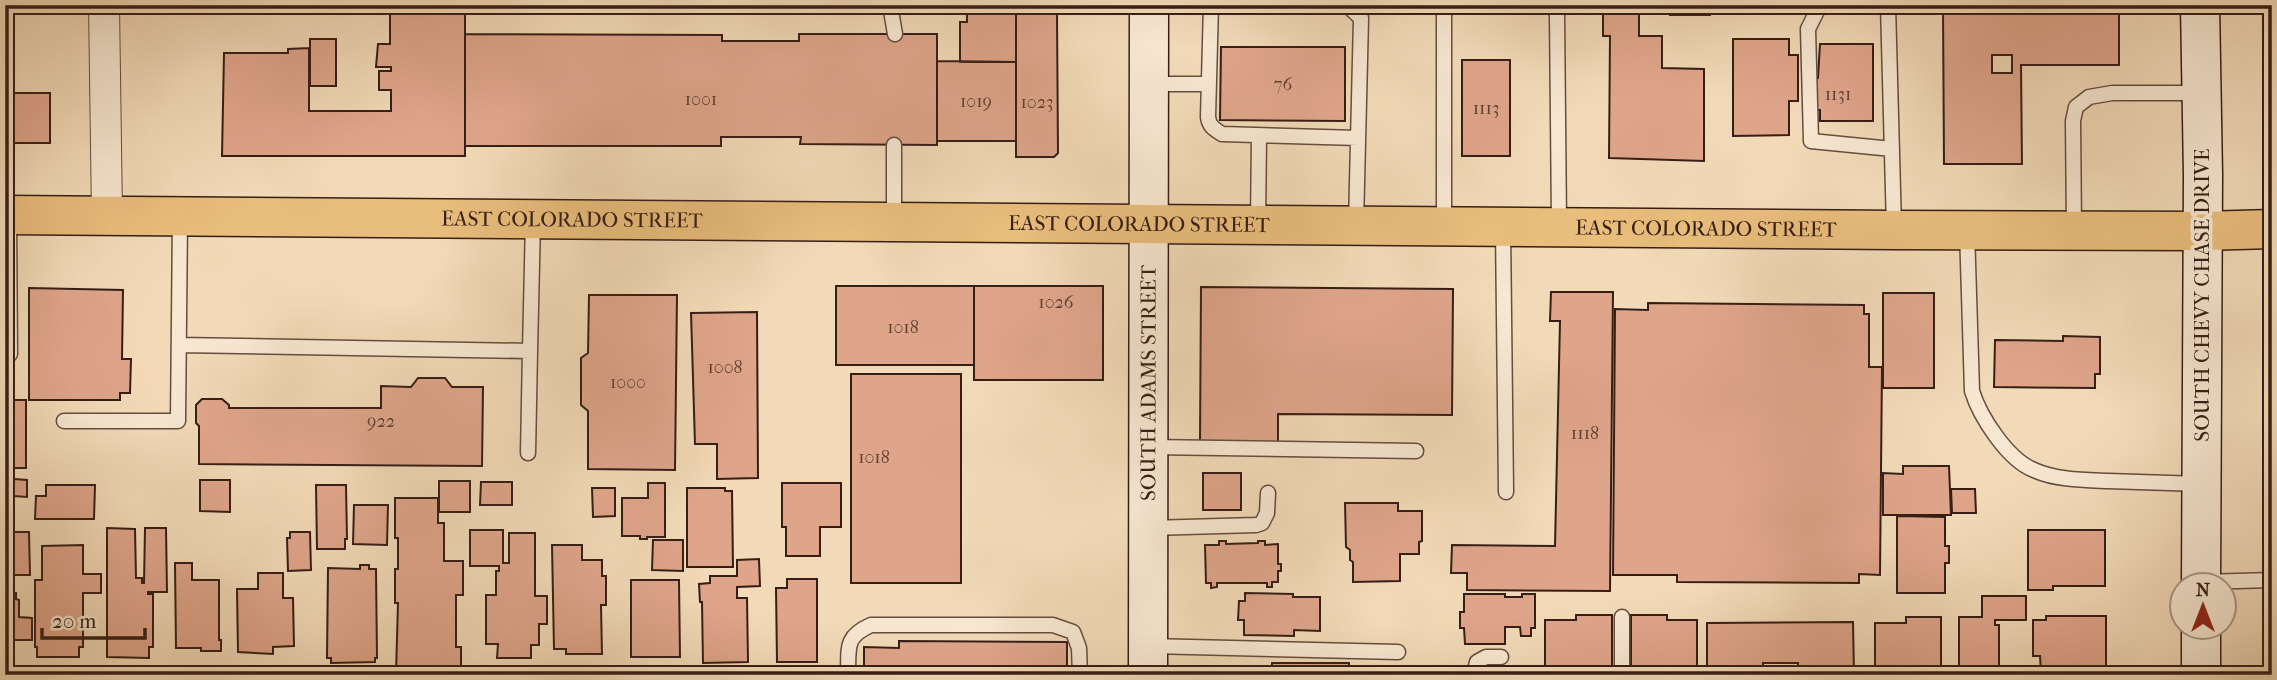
<svg xmlns="http://www.w3.org/2000/svg" width="2277" height="680" font-family="'IM FELL French Canon',serif">
<style>
.building{fill:#dfa58b;stroke:#361e15;stroke-width:2;fill-rule:evenodd}
.lines{fill:none;stroke-linecap:round;stroke-linejoin:round}
.lane-casing{stroke:#654d3e;stroke-width:17}
.street-casing{stroke:#654d3e;stroke-width:32}
.secondary-casing{stroke:#361e15;stroke-width:41}
.primary-casing{stroke:#361e15;stroke-width:41}
.lane{stroke:#f7e7d1;stroke-width:14}
.street{stroke:#f7e7d1;stroke-width:30}
.secondary{stroke:#f7e7d1;stroke-width:38}
.primary{stroke:#e9bd7c;stroke-width:38}
.labels{text-anchor:middle;stroke-width:7;stroke-linejoin:round;paint-order:stroke}
.number-label{font-size:18px;fill:#604032}
.street-label{font-size:21px;fill:#361e15;stroke:#f7e7d1}
</style>
<rect width="100%" height="100%" fill="#f2dab8"/>
<filter id="stains"><feTurbulence type="fractalNoise" baseFrequency=".00286" numOctaves="4"/><feColorMatrix values="0 0 0 0 .2 0 0 0 0 .09 0 0 0 0 .02 0 0 0 .5 -.17"/></filter>
<radialGradient id="worn" r=".72"><stop offset=".6" stop-color="#630" stop-opacity="0"/><stop offset="1" stop-color="#630" stop-opacity=".3"/></radialGradient>
<path class="building" d="M390,5h75v151h-243l2,-103h64v-4l21,-1v63h82v-21h-12v-19h12v-4h-15l2,-23h12z
M967,5h49v57h-56v-40h7z
M1016,5h30l11,10 1,138 -4,4h-38z
M1603,5h36v31h23v32l42,1v92l-95,-3 1,-122h-7z
M1710,5v10h-40v-9h-4z
M1762,5h39v6h-39z
M1974,5h145v60h-98l1,99h-78l-1,-156h31zM1992,55h20v18h-20z
M465,34l257,1v6h77v-7h138v111l-137,-1 1,-7h-80v9h-256z
M310,39h26v47h-26z
M1733,39h56v16h9v46h-9v34l-56,1z
M1820,44h53v77h-53v-11h-16v-32h14z
M1221,47h124v74l-125,-1z
M1462,60h48v96h-48z
M937,61l79,1v79h-79z
M13,93h37v50h-37z
M836,286h138v79h-138z
M974,286h129v94h-129z
M1201,287l252,2 -1,126 -174,-1v28h-78z
M29,288l94,2 -1,69h9l-1,34h-10v7h-91z
M1551,292h62l-3,299 -143,-1v-17h-16l1,-28 103,1 5,-225h-10z
M1883,293h51v95h-51z
M589,295h88l-2,175 -87,-1v-58l-7,-6v-47l7,-5z
M1648,303l216,2v9h5v53h13l-2,208 -21,-1v9l-182,-1v-7h-64l2,-266 33,1z
M757,312l1,166 -41,1v-35h-22l-4,-131z
M2063,336l37,1v37h-5v14l-101,-1 1,-47 68,1z
M851,374h110v209h-110z
M418,378h27l7,9h31l-1,79 -283,-2v-38l-3,-3v-18l6,-6h20l7,6v3h152v-22l30,1z
M5,400h21v68h-21z
M1903,466h46l2,49h-68v-42l20,1z
M1203,473h38v37h-38z
M14,479l13,1v17l-13,-1z
M200,480h30v32l-30,-1z
M439,481h31v31h-31z
M481,482h31v23h-32z
M648,483h17v54h-18v2h-7v-3h-18v-38h26z
M782,483h59v44h-21v29h-34v-29h-4z
M46,485h49l-1,34h-59l1,-23h10z
M316,485h30l1,54h-2v10h-28z
M592,488h23v28l-22,1z
M687,488h38v3h7l1,76h-46z
M1951,489h24l1,24h-24z
M395,498h43v25h6v38h19v34h-7v52h5v26h-65l2,-70h-3v-34h3v-31h-3z
M1345,503h53v8h24v30l-3,1v12h-19v27l-47,1v-20l-3,-2v-10l-4,-3z
M354,505h34l-1,40 -34,-1z
M13,509l1,21h-9v-20z
M1897,516l48,1v29h4v17h-4v30h-48z
M107,528l28,1 1,49h6v5h2l1,-55h21l1,64h-19v2h5v53h-4v11l-42,-1z
M470,530h33v33h6v-30h26v63h12v28h-8v21h-8v13h-34l1,-14h-12v-49h10v-24h3v-5h-29z
M2028,530h77v56h-52v4h-25z
M6,532h23l1,43h-23z
M290,532h20l1,38 -23,1 -1,-33h3z
M653,540h30v31l-31,-1z
M1219,541h7v3l32,-1v-2h7v4l13,-1v20h3v7h-3v11h-6v5h-5v-4h-50v4l-6,1v-5h-5l-1,-38h14z
M83,545v29h18v19h-18v54h-4v10h-42v-10h-2v-67h7v-34z
M552,545h30v15h20v16h4v29h-5l1,49h-36v-5h-12z
M759,559l1,27 -23,1v11h10l1,64 -45,1 -1,-61h-2l-1,-18 11,-1v-7h27v-16z
M175,563h17v17h27v60h2v11h-20v-3h-25z
M360,565h9v4h7l1,89h-2v4l-44,1v-5h-4l1,-90 32,1z
M258,573h25v25h10l1,48 -21,1v7l-35,-2 -1,-63h21z
M787,579h30v83h-40l-1,-74h11z
M631,580h48l1,77h-49z
M5,593h11v6l3,1v17l13,1v22h-21l-3,22h-3z
M1245,593l48,1v3h27v34l-26,-1v6l-50,-1v-15h-6l1,-19h6z
M1464,594h41v3h17v-3h13v34h-4v8h-10l-1,-9h-15v17h-40l-1,-16h-4v-16h4z
M1982,596h44v24h-31v5h4v44h-40v-52h23z
M1576,615h36v53h-12v7h-55v-55h31z
M1631,615h36v5h30v55h-54v-7h-12z
M2046,616h60v51h-34v8h-44l13,-2 -1,-17h-7v-36h13z
M1906,617h35v53h-12v5h-54v-52h31z
M1853,622l1,53h-56v-12h-35v12h-56v-52z
M899,641l168,1v33h-203v-28l35,1z
M1272,663h77v5h36v7h-148v-7h35z"/>
<g class="lines">
<defs>
<path id="lane" d="M890,5l5,29
M1211,5l-3,112c1,9 6,12 14,17l136,4
M1347,5l14,13 -5,206
M1532,5c10,0 21,-2 25,9l2,210
M1820,5l-12,24 3,112 81,8
M1888,5l6,223
M1151,84h58
M9,217l1,137
M894,220v-75
M1258,224l1,-88
M1444,224v-215l3,-4
M1503,228l3,264
M2074,229l-1,-108 3,-14 13,-10 23,-4h87
M1967,230l5,161c8,26 36,69 62,79 22,10 50,10 74,11 31,1 62,2 92,3
M179,345l351,6 3,-131
M64,421h114l2,-203
M1150,447l266,4
M528,453l2,-102
M1150,528l106,-3 6,-2 5,-10 1,-20
M2203,582l69,-2
M1622,617v58
M1149,646l249,6
M848,675c1,-27 -4,-38 23,-50h182l20,7 6,16 1,27
M1474,675l3,-13 9,-5h15"/>
<path id="street" d="M104,5l3,211"/>
<g id="secondary">
<path d="M2200,5l3,170 -2,411"/>
<path id="s1" d="M1148,675l1,-670"/>
<path d="M2201,675v-47"/>
</g>
<g id="primary">
<path id="s2" d="M5,215l1889,15 308,1 70,-2"/>
</g>
</defs>
<use href="#lane" class="lane-casing"/>
<use href="#street" class="street-casing"/>
<use href="#secondary" class="secondary-casing"/>
<use href="#primary" class="primary-casing"/>
<use href="#lane" class="lane"/>
<use href="#street" class="street"/>
<use href="#secondary" class="secondary"/>
<use href="#primary" class="primary"/>
</g>
<g class="labels">
<g class="number-label">
<text x="1283" y="90">76</text>
<text x="1838" y="100">1131</text>
<text x="701" y="105">1001</text>
<text x="976" y="107">1019</text>
<text x="1037" y="108">1023</text>
<text x="1486" y="114">1113</text>
<text x="1056" y="308">1026</text>
<text x="903" y="333">1018</text>
<text x="725" y="373">1008</text>
<text x="628" y="388">1000</text>
<text x="381" y="427">922</text>
<text x="1585" y="439">1118</text>
<text x="874" y="463">1018</text>
</g>
<g class="street-label">
<text dy="7" stroke="none"><textPath href="#s2" startOffset="567">EAST COLORADO STREET</textPath></text>
<text dy="7" stroke="none"><textPath href="#s2" startOffset="1134">EAST COLORADO STREET</textPath></text>
<text dy="7" stroke="none"><textPath href="#s2" startOffset="1701">EAST COLORADO STREET</textPath></text>
<text transform="translate(2202 295) rotate(-90)" y="7">SOUTH CHEVY CHASE DRIVE</text>
<text dy="7" stroke="none"><textPath href="#s1" startOffset="292">SOUTH ADAMS STREET</textPath></text>
</g>
</g>
<rect width="2277" height="680" fill="none" stroke="#f2dab8" stroke-width="28"/>
<rect x="7" y="7" width="2263" height="666" fill="none" stroke="#361e15" stroke-width="3.5"/>
<rect x="14" y="14" width="2249" height="652" fill="none" stroke="#361e15" stroke-width="2"/>
<g transform="translate(2203 606)"><circle r="33" fill="#f7e7d1" stroke="#aa9786" stroke-width="2"/>
<path d="M0-5L12 26L0 18L-12 26Z" fill="#8f2418"/>
<text y="-10" font-size="19" font-weight="bold" text-anchor="middle" fill="#361e15">N</text>
</g>
<path d="M42 628v10h103v-10" fill="none" stroke="#361e15" stroke-width="3.5"/>
<text x="52" y="628" font-size="21" fill="#361e15" stroke="#f7e7d1" stroke-width="5" paint-order="stroke">20 m</text>
<rect width="100%" height="100%" filter="url(#stains)"/>
<rect width="100%" height="100%" fill="url(#worn)"/>
</svg>
